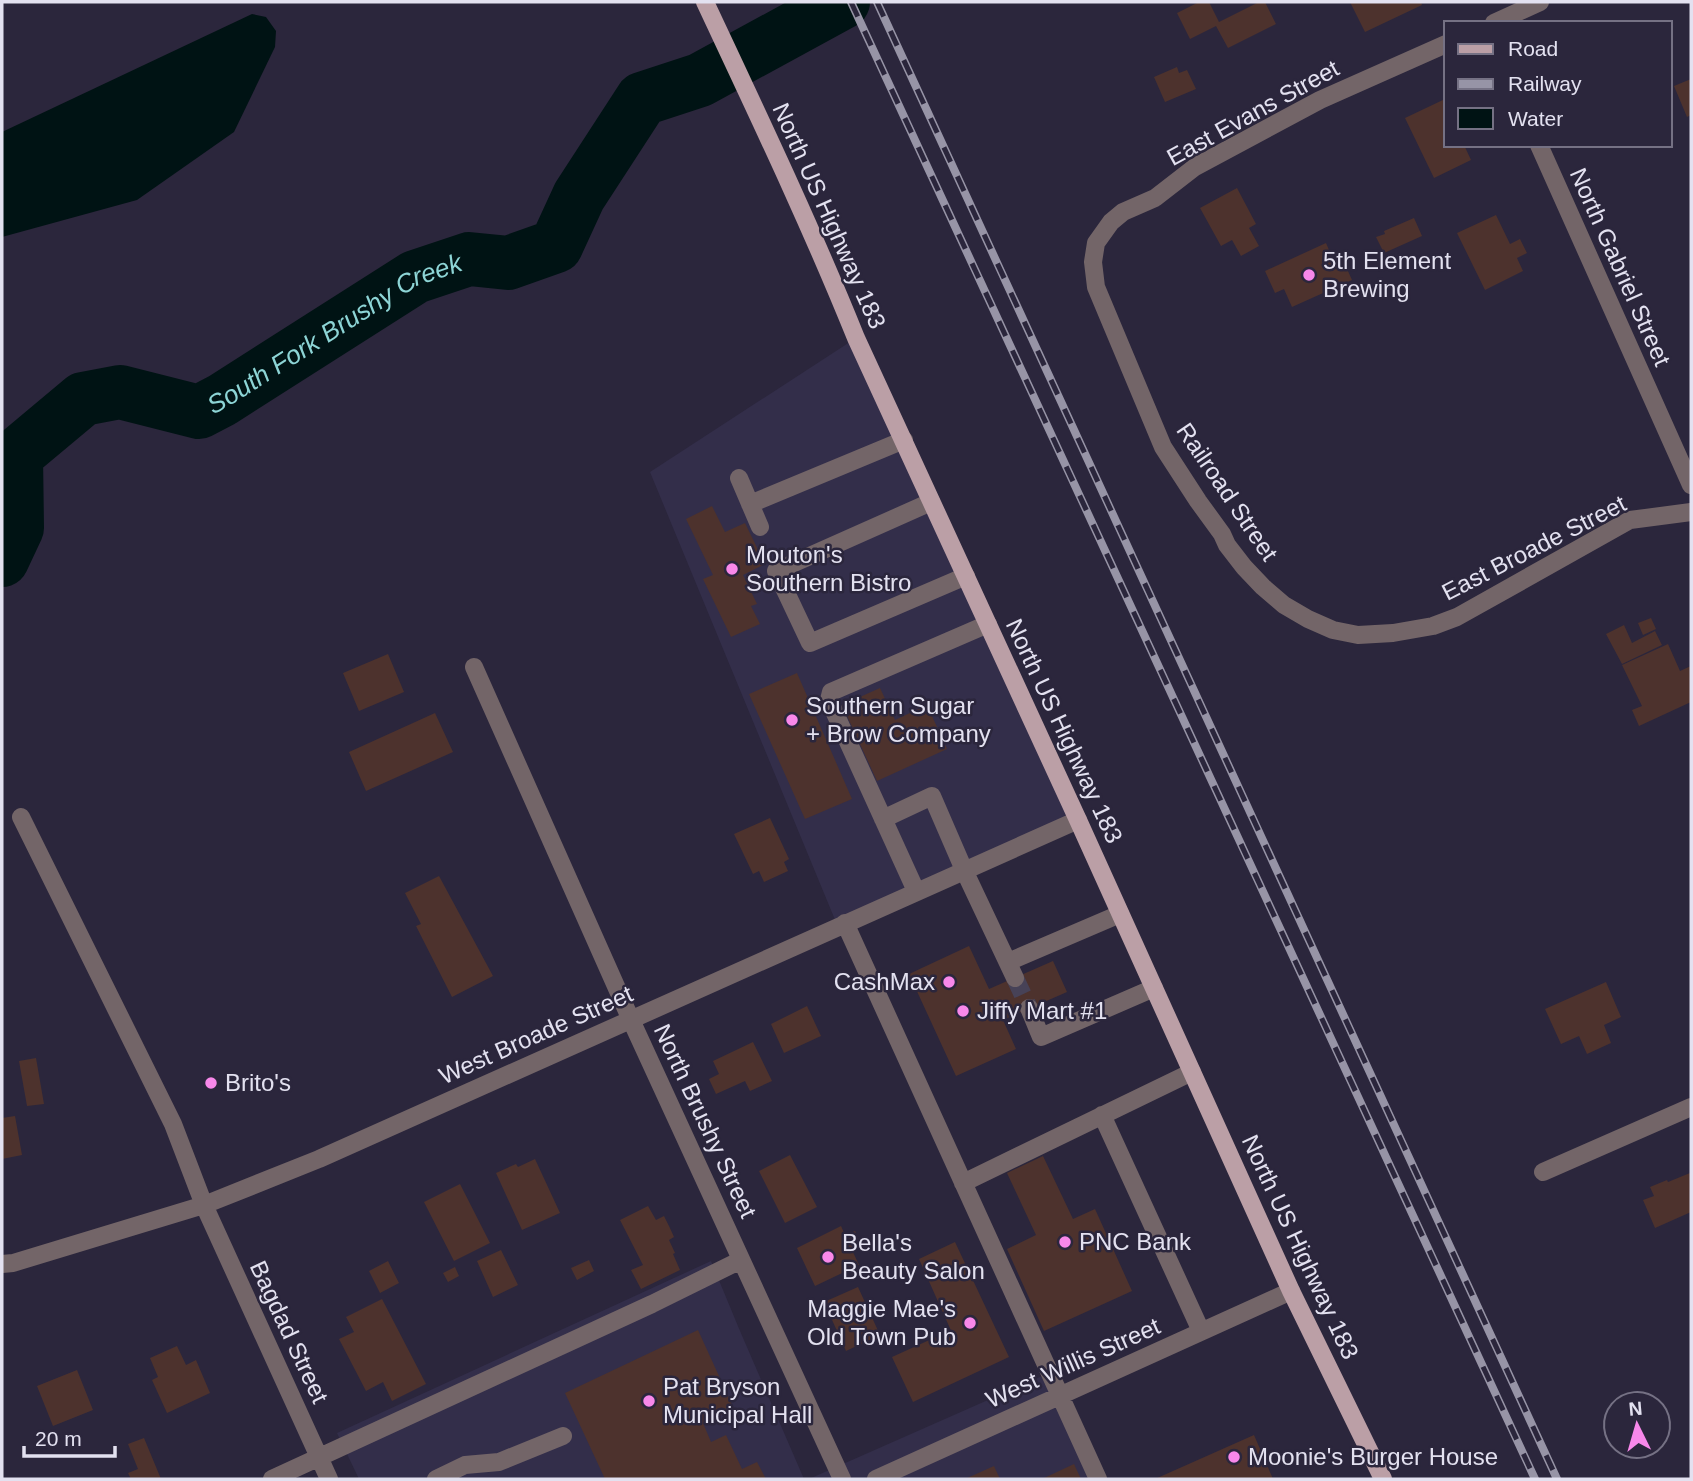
<svg xmlns="http://www.w3.org/2000/svg" width="1693" height="1481" font-family="Arial,sans-serif">
<style>
.built{fill:#332e4a}
.water{fill:#001314}
.lines{fill:none;stroke-linecap:round;stroke-linejoin:round}
.river{stroke:#001314;stroke-width:54}
.building{fill:#4d322d}
.minor-tunnel{stroke:#474257;stroke-width:18;stroke-dasharray:18 9;stroke-linecap:butt}
.minor{stroke:#736568;stroke-width:18}
.major{stroke:#bb9fa6;stroke-width:18}
.rail-casing{stroke:#9794a6;stroke-width:8}
.rail{stroke:#2b263c;stroke-width:5;stroke-dasharray:16;stroke-linecap:butt}
.poi-dot{fill:#f888ea;stroke:#2b263c;stroke-width:2.5}
.labels{text-anchor:middle;stroke-width:5;stroke-linejoin:round;paint-order:stroke}
.street-label{font-size:24px;fill:#e3e1f0;stroke:#2b263c}
.poi-label{font-size:24px;fill:#e3e1f0;stroke:#2b263c;text-anchor:start}
.water-label{font-size:26px;font-style:italic;fill:#8dd5d6;stroke:#2b263c}
</style>
<rect width="100%" height="100%" fill="#2b263c"/>
<path class="built" d="M856,338l222,482 -240,107 -188,-455z
M711,1261l29,70 64,148h-445l-22,-46z
M1049,1373l48,106h-288z"/>
<path class="water" d="M252,14l14,3 10,14 -1,16 -41,85 -97,68 -135,37v-105z"/>
<g class="lines">
<path class="river" id="s1" d="M2,560l15,-32 -1,-73 67,-56 37,-7 79,20 23,-12 193,-123 54,-18 39,4 48,-17 23,-50 63,-97 58,-19 143,-78"/>
</g>
<path class="building" d="M1199,2h10l10,20 40,-20h6l11,22 -48,24 -12,-22 -26,13 -13,-26z
M1350,2h71l1,3 -57,27z
M1177,67l2,6 8,-3 9,19 -31,13 -11,-25z
M1691,79v36l-4,2 -13,-31z
M1445,99l1,3v43h18l7,15 -37,18 -29,-60z
M1237,188l19,36 -7,4 10,18 -18,10 -9,-16 -11,6 -21,-38z
M1496,215l14,29 10,-5 7,14 -10,5 6,13 -38,19 -28,-57z
M1414,218l8,18 -38,17 -8,-16 9,-3 -1,-3z
M1326,243l9,21 8,-4 9,20 -60,27 -8,-18 -9,4 -10,-22z
M712,506l13,26 20,-9 20,41 -22,11 14,29 -6,2 9,18 -29,13 -28,-58 10,-4 -27,-56z
M1651,618l5,11 -13,6 -5,-12z
M1624,625l8,18 23,-12 7,14 -40,19 -16,-30z
M1668,644l12,27 11,-5v36l-52,24 -7,-16 10,-4 -20,-41z
M388,654l16,38 -45,19 -16,-38z
M797,673l55,126 -47,20 -56,-125z
M880,688l15,32 32,-15 20,44 -70,32 -35,-76z
M435,713l18,39 -87,39 -17,-39z
M770,818l19,41 -5,3 4,9 -24,11 -5,-11 -6,3 -19,-40z
M439,876l54,100 -41,21 -36,-71 5,-2 -16,-31z
M969,946l20,43 64,-28 14,31 -64,28 13,29 -60,27 -47,-102z
M1606,982l15,35 -17,8 7,18 -24,11 -8,-18 -18,8 -16,-35z
M807,1006l14,30 -37,17 -13,-29z
M753,1042l19,39 -22,10 -5,-10 -29,13 -7,-15 10,-5 -6,-13z
M36,1058l8,46 -17,2 -8,-45z
M15,1116l7,39 -20,4v-41z
M790,1155l27,52 -32,16 -26,-52z
M1043,1156l30,63 22,-10 37,82 -88,40 -37,-82 29,-14 -29,-62z
M535,1159l25,54 -38,17 -26,-57 20,-9 2,3z
M1690,1173l1,3v36l-36,16 -12,-28 11,-4 -4,-9 17,-7 1,2z
M460,1184l30,59 -36,18 -30,-59z
M648,1206l8,14 8,-4 5,10 5,11 -5,3 6,13 -2,1 7,16 -39,19 -10,-19 12,-5 -23,-45z
M841,1226l4,9 10,-4 7,15 -10,4 7,15 -44,21 -18,-38z
M955,1242l54,115 -96,45 -21,-45 44,-20 2,6 15,-8 -34,-76z
M501,1250l17,35 -25,12 -16,-36z
M589,1260l5,11 -17,9 -6,-12z
M388,1261l11,22 -19,10 -11,-22z
M455,1267l4,9 -11,6 -5,-9z
M858,1287l22,48 -34,16 -22,-49z
M382,1299l44,85 -34,17 -9,-19 -17,9 -27,-52 15,-7 -8,-15z
M698,1330l36,79 -31,14 8,19 15,-7 16,34 15,-7 9,17h-161l-40,-86z
M177,1346l9,19 10,-5 14,33 -43,20 -15,-33 6,-3 -8,-19z
M77,1370l16,40 -40,16 -16,-40z
M1254,1435l19,44h-118z
M144,1438l17,41h-30l-3,-6 10,-4 -10,-25z
M1074,1464l7,15h-39z
M994,1466l6,13h-35z"/>
<g class="lines">
<path class="minor-tunnel" d="M1015,978l14,30"/>
<path class="minor" d="M1494,23l46,-21
M1446,44l-126,56 -125,67 -40,31 -32,14 -12,10 -15,21 -3,19 3,25 67,160 35,54 24,33 5,11 17,22 19,20 21,18 24,14 25,11 25,5 35,-2 40,-7 24,-9 173,-97 61,-8
M1539,145l152,340
M739,478l21,49
M931,502l-155,69 34,72 156,-67
M750,504l154,-64
M474,667l157,353 211,459
M21,817l152,307 31,81 125,274
M883,819l49,-23 32,74 51,108
M916,891l-87,-191 2,-8 157,-68
M845,923l253,556
M1008,962l112,-48
M1029,1008l12,29 113,-49
M1102,1115l99,216
M1543,1172l148,-65
M963,1183l229,-111
M2,1264l11,-1 191,-58 115,-46 759,-339
M272,1479l380,-175 89,-44
M436,1479l29,-14 34,-3 64,-26
M876,1479l415,-188"/>
<path class="major" d="M705,2c52,111 105,222 151,336l222,482 213,471 92,188"/>
<defs>
<path id="rail" d="M851,2l684,1477
M877,2l680,1477"/>
</defs>
<use href="#rail" class="rail-casing"/>
<use href="#rail" class="rail"/>
</g>
<g class="poi-dot">
<circle cx="1309" cy="275" r="7"/>
<circle cx="732" cy="569" r="7"/>
<circle cx="792" cy="720" r="7"/>
<circle cx="949" cy="982" r="7"/>
<circle cx="963" cy="1011" r="7"/>
<circle cx="211" cy="1083" r="7"/>
<circle cx="1065" cy="1242" r="7"/>
<circle cx="828" cy="1257" r="7"/>
<circle cx="970" cy="1323" r="7"/>
<circle cx="649" cy="1401" r="7"/>
<circle cx="1234" cy="1457" r="7"/>
</g>
<g class="labels">
<g class="street-label">
<text transform="translate(1253 113) rotate(-29)" y="8">East Evans Street</text>
<text transform="translate(829 216) rotate(66)" y="8">North US Highway 183</text>
<text transform="translate(1620 267) rotate(66)" y="8">North Gabriel Street</text>
<text transform="translate(1227 492) rotate(56)" y="8">Railroad Street</text>
<text transform="translate(1534 548) rotate(-27)" y="8">East Broade Street</text>
<text transform="translate(1064 731) rotate(65)" y="8">North US Highway 183</text>
<text transform="translate(536 1035) rotate(-24)" y="8">West Broade Street</text>
<text transform="translate(705 1121) rotate(65)" y="8">North Brushy Street</text>
<text transform="translate(1300 1247) rotate(65)" y="8">North US Highway 183</text>
<text transform="translate(289 1332) rotate(65)" y="8">Bagdad Street</text>
<text transform="translate(1073 1363) rotate(-24)" y="8">West Willis Street</text>
</g>
<g class="poi-label">
<text x="1323" y="269">5th Element<tspan x="1323" dy="28">Brewing</tspan></text>
<text x="746" y="563">Mouton's<tspan x="746" dy="28">Southern Bistro</tspan></text>
<text x="806" y="714">Southern Sugar<tspan x="806" dy="28">+ Brow Company</tspan></text>
<text x="935" y="990" text-anchor="end">CashMax</text>
<text x="977" y="1019">Jiffy Mart #1</text>
<text x="225" y="1091">Brito's</text>
<text x="1079" y="1250">PNC Bank</text>
<text x="842" y="1251">Bella's<tspan x="842" dy="28">Beauty Salon</tspan></text>
<text x="956" y="1317" text-anchor="end">Maggie Mae's<tspan x="956" dy="28">Old Town Pub</tspan></text>
<text x="663" y="1395">Pat Bryson<tspan x="663" dy="28">Municipal Hall</tspan></text>
<text x="1248" y="1465">Moonie's Burger House</text>
</g>
<g class="water-label">
<text dy="9" stroke="none"><textPath href="#s1" startOffset="472">South Fork Brushy Creek</textPath></text>
</g>
</g>
<rect width="1693" height="1481" fill="none" stroke="#e3e1f0" stroke-width="7"/>
<rect x="1444" y="21" width="228" height="126" fill="#2b263c" stroke="#757184" stroke-width="2"/>
<rect x="1458" y="44" width="35" height="10" fill="#bb9fa6" stroke="#757184" stroke-width="2"/>
<text x="1508" y="56" font-size="21" fill="#e3e1f0">Road</text>
<rect x="1458" y="79" width="35" height="10" fill="#9794a6" stroke="#757184" stroke-width="2"/>
<text x="1508" y="91" font-size="21" fill="#e3e1f0">Railway</text>
<rect x="1458" y="108" width="35" height="21" fill="#001314" stroke="#757184" stroke-width="2"/>
<text x="1508" y="126" font-size="21" fill="#e3e1f0">Water</text>
<g transform="translate(1637 1425) rotate(355)"><circle r="33" fill="#2b263c" stroke="#757184" stroke-width="2"/>
<path d="M0-5L12 26L0 18L-12 26Z" fill="#f888ea"/>
<text y="-10" font-size="19" font-weight="bold" text-anchor="middle" fill="#e3e1f0">N</text>
</g>
<path d="M24 1446v10h91v-10" fill="none" stroke="#e3e1f0" stroke-width="3.5"/>
<text x="35" y="1446" font-size="21" fill="#e3e1f0" stroke="#2b263c" stroke-width="5" paint-order="stroke">20 m</text>
</svg>
